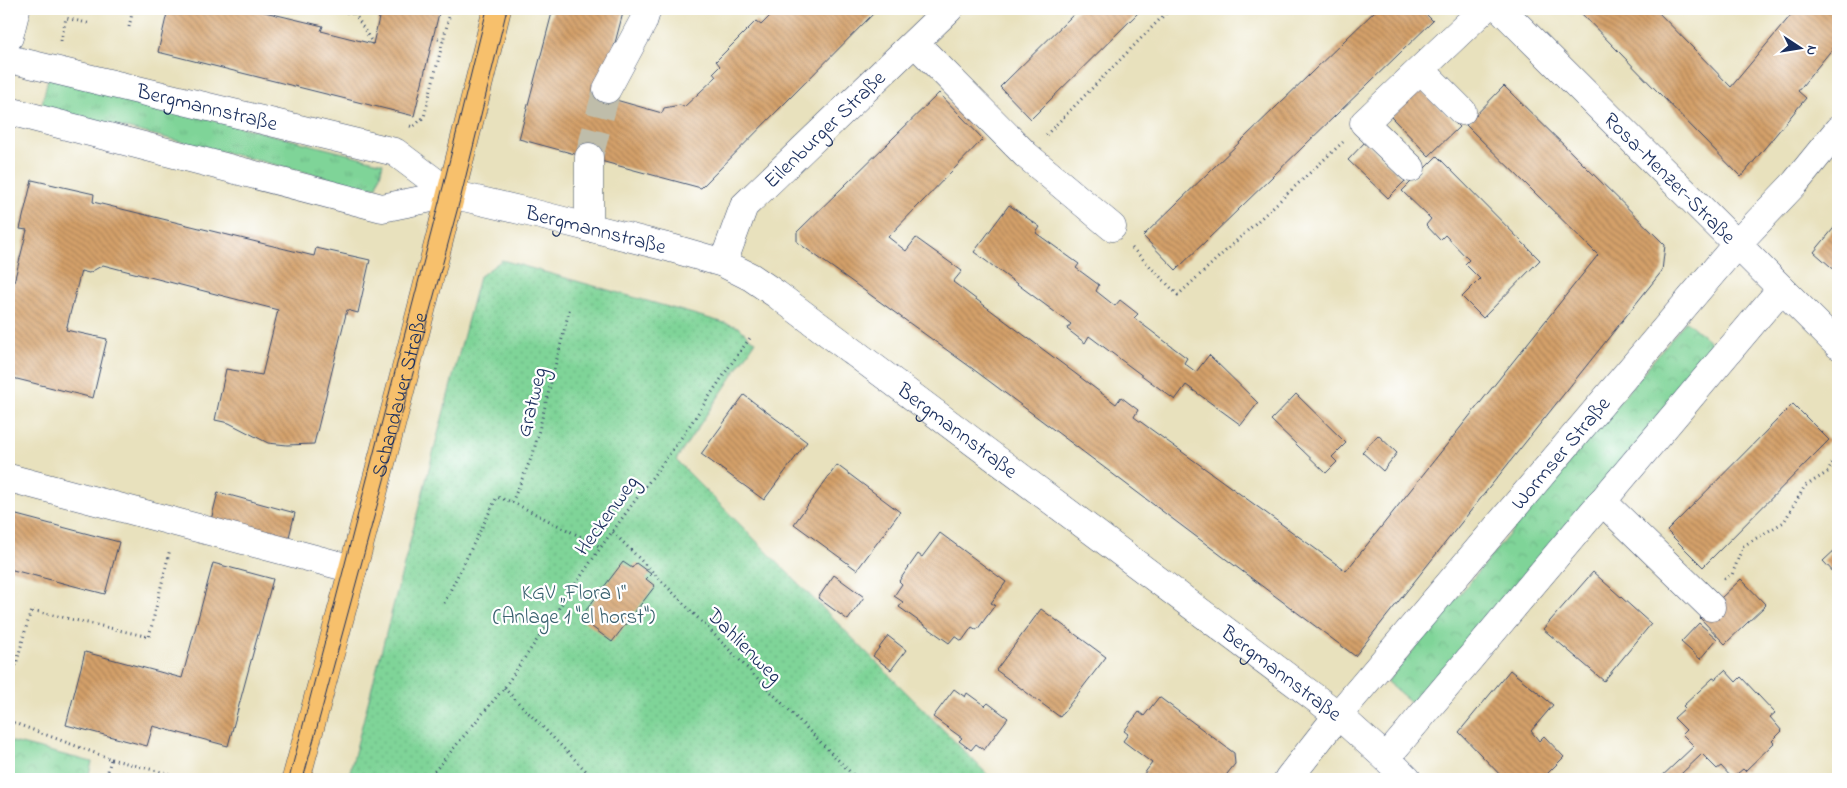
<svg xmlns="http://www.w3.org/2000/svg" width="1847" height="788" font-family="'Indie Flower',sans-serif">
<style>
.grass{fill:url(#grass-tufts);stroke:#4d827b}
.park{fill:url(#park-crowns);stroke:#4d827b}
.garden{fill:url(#garden-dots);stroke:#4d827b}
.building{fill:url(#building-back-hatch)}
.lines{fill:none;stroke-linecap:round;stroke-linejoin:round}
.minor-tunnel{stroke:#bfbdaa;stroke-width:28;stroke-dasharray:28 14;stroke-linecap:butt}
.minor-casing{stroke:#3a4a6c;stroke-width:29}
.major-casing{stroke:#3a4a6c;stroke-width:29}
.path{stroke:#3a4a6c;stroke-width:3;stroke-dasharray:1 4;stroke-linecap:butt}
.minor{stroke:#fff;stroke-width:28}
.major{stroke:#f7c06c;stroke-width:28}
.tram{stroke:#1b2f5e;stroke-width:1}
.labels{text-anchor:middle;stroke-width:4.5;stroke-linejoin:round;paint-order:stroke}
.street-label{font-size:21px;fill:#1b2f5e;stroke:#fff}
.park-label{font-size:21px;fill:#39616f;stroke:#fff}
</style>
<defs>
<pattern id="grass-tufts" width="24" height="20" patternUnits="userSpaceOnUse" patternTransform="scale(1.25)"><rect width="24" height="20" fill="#7fd498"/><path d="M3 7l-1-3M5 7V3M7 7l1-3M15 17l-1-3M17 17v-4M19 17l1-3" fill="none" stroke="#6db685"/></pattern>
<pattern id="park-crowns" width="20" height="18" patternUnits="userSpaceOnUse" patternTransform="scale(1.25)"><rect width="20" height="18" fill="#7fd498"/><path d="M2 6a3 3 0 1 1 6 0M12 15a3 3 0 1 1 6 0" fill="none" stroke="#6db685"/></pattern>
<pattern id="garden-dots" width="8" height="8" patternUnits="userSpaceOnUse" patternTransform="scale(1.25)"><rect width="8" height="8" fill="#7fd498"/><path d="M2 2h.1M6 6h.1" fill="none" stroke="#6db685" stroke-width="1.8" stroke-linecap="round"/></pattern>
<pattern id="building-back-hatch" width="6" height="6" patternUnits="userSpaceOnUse" patternTransform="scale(1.25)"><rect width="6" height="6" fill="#d4a069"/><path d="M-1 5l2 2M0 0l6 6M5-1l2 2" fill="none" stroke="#ab835a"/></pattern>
</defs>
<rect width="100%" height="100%" fill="#fff"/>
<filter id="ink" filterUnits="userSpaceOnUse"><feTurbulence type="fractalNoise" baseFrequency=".02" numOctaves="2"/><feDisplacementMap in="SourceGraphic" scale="10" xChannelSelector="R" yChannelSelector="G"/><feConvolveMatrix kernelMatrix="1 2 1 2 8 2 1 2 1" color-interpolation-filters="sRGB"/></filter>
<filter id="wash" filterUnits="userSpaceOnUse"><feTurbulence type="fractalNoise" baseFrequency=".0096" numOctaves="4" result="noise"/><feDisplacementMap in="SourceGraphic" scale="20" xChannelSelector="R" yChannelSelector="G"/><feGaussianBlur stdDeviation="1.12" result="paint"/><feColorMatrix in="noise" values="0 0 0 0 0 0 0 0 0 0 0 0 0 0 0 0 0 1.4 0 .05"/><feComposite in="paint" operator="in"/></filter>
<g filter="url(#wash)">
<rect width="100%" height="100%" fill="#e8e1bd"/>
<path class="grass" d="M48,78l335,85 -6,24h-11l-322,-79 -2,-4z"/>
<path class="park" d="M1686,321l31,26 -300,360 -30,-25z
M9,741l83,21 -4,17h-79z"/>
<path class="garden" d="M502,260l237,67 11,11 6,3 -80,119 316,319h-644l131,-502z"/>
<g id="blocks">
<path class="building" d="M168,9h84l71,17 -2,5 52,13 8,-35h59l-26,107 -256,-64z
M553,9h71l-21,79 15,4 -2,8 46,13 2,-5 16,-3 4,2 32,-30 -3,-4 7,-7 -4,-5 40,-40 5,4 13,-13 -3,-3h107l-177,179 -182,-49z
M1079,9h63l-111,110 -31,-32z
M1377,9h44l12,12 -257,249 -33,-34z
M1577,9h78l76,78 65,-78h42v33l-40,49 8,7 -65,79z
M1504,86l161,159 -3,26 -307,385 -386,-290 -172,-124v-10l142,-139 44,46 -95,98 18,14 10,-13 46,33 -9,11 163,122 5,-7 17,13 -4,7 212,154 252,-316 -132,-130z
M1420,88l39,39 -30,29 -38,-39z
M1365,142l40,39 -17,17 -40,-38z
M1437,156l103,104 -57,58 -21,-21 18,-18 -15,-15 4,-4 -24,-25 -5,5 -14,-15 5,-6 -29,-28z
M32,180l62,14 -1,8 221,54 2,-8 54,12 -12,53 -11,-3 -33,134 -27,1 -19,-2 -39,-20 -14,-3 11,-51 36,6 16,-65 -175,-45 -14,8 -8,-2 -15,59 41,9 -14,59 -84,-21v-75l18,-72 -7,-1z
M1009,205l31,22 -4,6 43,31 -3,4 23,17 -3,6 19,15 5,-6 18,14 -4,4 53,40 -3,5 12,9 13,-17 49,48 -17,22 -55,-40 -11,15 -86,-64 -4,7 -18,-14 4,-5 -97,-72z
M1838,223v50l-24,-21z
M1296,394l50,49 -14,14 5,5 -11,11 -55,-53z
M744,395l63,47 -43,58 -63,-46z
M1793,404l36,36 -126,127 -36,-36z
M1378,435l19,18 -14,18 -21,-19z
M837,465l63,47 -43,58 -63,-46z
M218,492l77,21 -7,28 -77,-21z
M9,513l110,29 -14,52 -96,-25z
M940,533l66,49 -15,21 4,2 -18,25 -5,-3 -10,14 -7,-5 -6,7 -50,-36 4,-5 -9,-6 8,-12 -3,-3 19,-27 4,3z
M1838,547v30l-15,-16z
M623,562l9,6 4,-5 15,11 -5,5 9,7 -43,56 -32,-24z
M213,563l60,16 -45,167 -75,-20 -6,20 -81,-21 19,-73 97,26z
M1593,572l58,52 -47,57 -61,-52z
M834,575l30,22 -16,23 -30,-22z
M1741,579l25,26 -41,39 -25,-26z
M1041,609l65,48 -46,60 -64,-47z
M1699,623l18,16 -17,20 -19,-17z
M888,636l18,14 -15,20 -18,-14z
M1510,670l43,35 -22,26 8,10 5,-5 20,21 -22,22h-38l-45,-47z
M1725,670l11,12 5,-5 34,36 -5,4 12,14 -10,10 2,2 -29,28 -2,-2 -11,9 -11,-12 -4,3 -15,-15 -22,21 4,4h-25l35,-33 -12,-12 4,-4 -12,-12 11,-10 -2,-2 30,-28 2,1z
M954,689l11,8 2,-4 18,13 3,-3 20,15 -24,32 -8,-6 -5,6 -12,-9 3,-3 -29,-21z
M1159,697l75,56 1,11 -12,15 -82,-1 11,-15 -29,-22 5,-7 -4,-3 15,-19 5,4z"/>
</g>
</g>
<g filter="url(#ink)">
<use href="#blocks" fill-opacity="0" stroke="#3a4a6c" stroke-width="1"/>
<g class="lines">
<path class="minor-tunnel" d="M589,157l18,-68"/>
<defs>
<g id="minor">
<path id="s1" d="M1501,9l337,336"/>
<path d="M9,37l7,-28"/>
<path d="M915,43l111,112 86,72"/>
<path id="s2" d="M9,59l386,93 56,42"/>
<path d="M1421,70l41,41"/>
<path d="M607,89l36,-67 4,-13"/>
<path id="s3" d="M9,111l373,97 69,-14 81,19 139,35 52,15 28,14 25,17 562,421 48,43 21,21"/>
<path d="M589,157v71"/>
<path d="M1411,168l-47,-45 120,-114"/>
<path id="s4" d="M723,263l21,-57 205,-197"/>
<path d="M9,478l344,91"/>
<path d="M1602,501l109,106"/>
<path d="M1386,758l395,-469"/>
<path id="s5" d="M1288,779l50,-64 398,-470 59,-62 43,-53"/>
</g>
<g id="major">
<path id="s6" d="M296,779c70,-256 138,-512 201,-770"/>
</g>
</defs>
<use href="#minor" class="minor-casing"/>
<use href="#major" class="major-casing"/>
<path class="path" d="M332,9l22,5
M352,9l21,35
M129,27l4,-18
M433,38l10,2
M61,41l5,-23 25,6
M410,126l3,1 11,-10 27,-108
M1046,135l124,-126
M1132,248l46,47 165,-153
M512,502l21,-48 37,-147
M613,532l244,247
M1724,579l8,-4 11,-29 41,-24 21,-36 23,-14 10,-21
M444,603l53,-106 15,5 89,45
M504,688l90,91
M9,690l22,-80 118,27 21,-88
M9,721l102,38 -5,20
M111,759l77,20
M428,779l76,-91 97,-141 83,-113 47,-70 19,-26"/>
<use href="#minor" class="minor"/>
<use href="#major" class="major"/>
<path class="tram" d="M289,779l154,-592 44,-178
M303,779l158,-583 46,-187"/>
</g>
</g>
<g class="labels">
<g class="street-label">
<text dy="7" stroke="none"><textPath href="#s2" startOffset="204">Bergmannstraße</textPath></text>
<text dy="7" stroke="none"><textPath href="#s4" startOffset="172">Eilenburger Straße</textPath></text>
<text dy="7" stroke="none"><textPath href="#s1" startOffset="239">Rosa-Menzer-Straße</textPath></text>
<text dy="7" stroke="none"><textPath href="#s3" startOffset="605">Bergmannstraße</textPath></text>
<text dy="7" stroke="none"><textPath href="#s6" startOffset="398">Schandauer Straße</textPath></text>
<text transform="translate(531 402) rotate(-76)" y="7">Gratweg</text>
<text dy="7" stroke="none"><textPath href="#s3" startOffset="1025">Bergmannstraße</textPath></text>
<text dy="7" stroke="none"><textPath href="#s5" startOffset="425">Wormser Straße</textPath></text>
<text transform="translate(606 515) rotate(-54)" y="7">Heckenweg</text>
<text transform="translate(745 645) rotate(45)" y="7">Dahlienweg</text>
<text dy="7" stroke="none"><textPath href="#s3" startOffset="1430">Bergmannstraße</textPath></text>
</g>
<g class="park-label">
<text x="574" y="599">KGV „Flora I“<tspan x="574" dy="24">(Anlage 1 "el horst")</tspan></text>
</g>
</g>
<rect width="1847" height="788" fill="none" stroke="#fff" stroke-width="30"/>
<g transform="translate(1800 48) rotate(102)" stroke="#ffffff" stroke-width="4" paint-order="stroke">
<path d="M0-4L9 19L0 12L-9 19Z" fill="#1b2f5e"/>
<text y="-8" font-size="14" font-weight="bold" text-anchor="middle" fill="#1b2f5e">N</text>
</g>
</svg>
